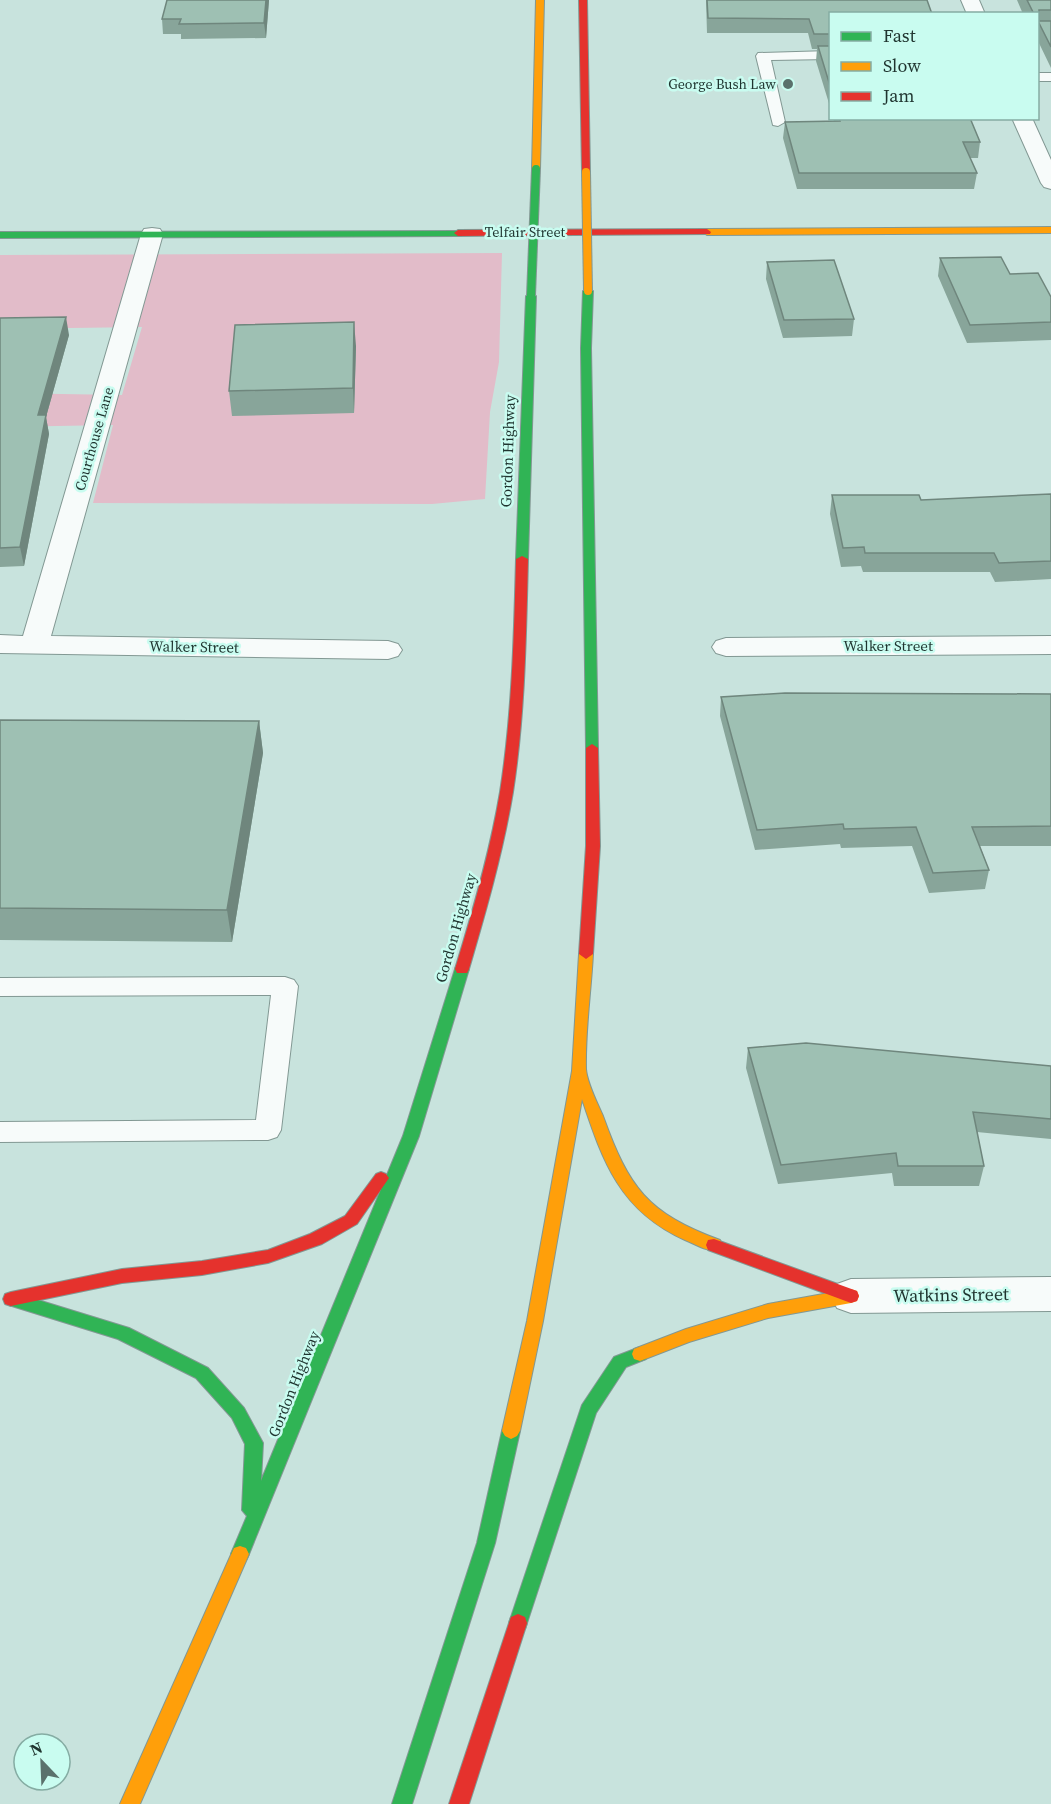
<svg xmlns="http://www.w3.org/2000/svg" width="1051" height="1804" font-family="'Source Serif 4',serif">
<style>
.green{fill:#e2bcc9}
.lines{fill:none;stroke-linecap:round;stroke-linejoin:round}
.lane-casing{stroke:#829893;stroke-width:2}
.street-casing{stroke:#829893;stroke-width:2}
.fast-casing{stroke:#829893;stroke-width:2}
.slow-casing{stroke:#829893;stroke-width:2}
.jam-casing{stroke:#829893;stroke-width:2}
.lane{fill:#f7fbfa;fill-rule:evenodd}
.street{fill:#f7fbfa;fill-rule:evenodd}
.fast{fill:#30b455;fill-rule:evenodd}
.slow{fill:#ff9f0a;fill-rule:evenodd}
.jam{fill:#e5322d;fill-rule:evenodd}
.fast-bridge-casing{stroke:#829893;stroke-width:10;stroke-linecap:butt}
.slow-bridge-casing{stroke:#829893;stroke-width:10;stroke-linecap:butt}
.fast-bridge{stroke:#30b455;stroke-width:8}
.slow-bridge{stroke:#ff9f0a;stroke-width:8}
.wall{fill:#88a59a}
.shaded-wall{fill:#6f867d}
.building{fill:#9ec0b3;stroke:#6f867d;stroke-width:1.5}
.poi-dot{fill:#5a716c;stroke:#c9fcf0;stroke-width:2}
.labels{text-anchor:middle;stroke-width:5;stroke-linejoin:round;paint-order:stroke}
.far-poi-label{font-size:14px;fill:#1f342f;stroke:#c9fcf0;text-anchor:end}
.far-street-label{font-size:14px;fill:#1f342f;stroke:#c9fcf0}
.street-label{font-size:15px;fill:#1f342f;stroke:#c9fcf0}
.near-street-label{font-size:18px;fill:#1f342f;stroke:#c9fcf0}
</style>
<rect width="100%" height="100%" fill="#c8e3dd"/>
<path class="green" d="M502,253l-3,109 -9,50 -5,87 -53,5 -339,-1 20,-78 -113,2v-34l122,2 20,-68 -142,2v-74z"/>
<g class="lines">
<defs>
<path id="lane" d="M830,51v8l-59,1 14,62 -7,4 -5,-1 -17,-69 2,-3z
M1038,73h13v8h-13z
M285,977l9,3 4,6 -17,144 -4,7 -9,3 -268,2v-20l256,-2 15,-125 -271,1v-18z"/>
<path id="street" d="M961,0h18l6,14h-18z
M1012,118h20l19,42v29l-7,-2 -3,-4z
M152,228l8,1 3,5 -112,402 337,5 10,3 4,6 -4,6 -10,3 -388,-6v-18l23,1 118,-402 3,-5z
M1051,636v18l-325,2 -10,-3 -4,-6 4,-6 10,-3z
M1051,1277v34l-200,2 -14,-5 -6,-12 6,-12 14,-5z"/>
<path id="fast" d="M461,231l1,2 -4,3 -458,2v-6z
M588,288l5,3 -2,57 7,400 -6,4 -6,-4 -5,-400 2,-57z
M531,293l5,3 -8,263 -6,3 -6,-3 10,-263z
M462,964l5,1 2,4 -50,167 -170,418 -3,6 -6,2 -6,-2 -3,-6 16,-38 -5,-6 3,-66 -13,-26 -36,-40 -78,-39 -103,-32 -6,-2 -2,-5 2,-5 6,-2 114,35 79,40 36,40 19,35 -2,38 142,-345 52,-167 2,-4z
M640,1347l6,2 2,5 -2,5 -20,8 -30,46 -69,210 -2,6 -7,3 -7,-3 -2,-6 73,-218 32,-48z
M511,1423l6,3 3,5 -25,112 -83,261h-20l85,-261 25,-112 3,-5z"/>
<path id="slow" d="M536,0h8l-4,169 -4,3 -4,-3z
M1051,227v6l-344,2 -4,-3 4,-3z
M586,949l7,5c-2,38 -8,77 -7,115 1,14 11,33 17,47 26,72 44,97 117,124l2,5 -2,5c-11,3 -25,-6 -35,-10 -65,-29 -82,-78 -103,-141l-39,222 -23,110 -3,5 -6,3 -6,-3 -3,-5 25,-110 45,-250 7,-117z
M851,1289l6,2 2,5 -2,5 -6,2 -83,15 -79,24 -49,19 -6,-2 -2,-5 2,-5 52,-20 82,-25z
M240,1546l6,2 3,6 -109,250h-20l114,-256z"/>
<path id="jam" d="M579,0h8l3,172 -4,3 -4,-3z
M707,229l4,3 -1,2 -252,2 -4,-3 4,-3z
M522,556l6,3c-2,78 -3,156 -15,233 -10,60 -27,119 -44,177l-2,4h-10l-2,-4c18,-58 35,-117 45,-177 12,-77 14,-155 16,-233z
M592,744l6,4 2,98 -7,108 -7,5 -7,-5 7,-108v-98z
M381,1172l5,2 3,4 -32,46 -35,20 -54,19 -66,12 -80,8 -111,23 -6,-2 -2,-5 2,-5 6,-2 111,-23 80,-8 66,-11 42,-16 35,-18 31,-42z
M714,1239l143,52 2,5 -2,5 -6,2 -143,-53 -2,-5 2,-5z
M518,1614l7,3 2,6 -58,181h-20l60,-181 2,-6z"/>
</defs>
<use href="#lane" class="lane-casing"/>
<use href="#street" class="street-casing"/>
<use href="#fast" class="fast-casing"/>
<use href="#slow" class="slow-casing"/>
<use href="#jam" class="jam-casing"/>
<use href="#lane" class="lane"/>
<use href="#street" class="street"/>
<use href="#fast" class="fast"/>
<use href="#slow" class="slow"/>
<use href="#jam" class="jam"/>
<defs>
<path id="fast-bridge" d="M531,296l5,-127"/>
<path id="slow-bridge" d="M586,172l2,119"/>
</defs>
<use href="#fast-bridge" class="fast-bridge-casing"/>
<use href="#slow-bridge" class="slow-bridge-casing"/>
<use href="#fast-bridge" class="fast-bridge"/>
<use href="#slow-bridge" class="slow-bridge"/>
</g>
<path class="wall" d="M269,0l-3,38 -85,1v-5h-18l-1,-15z
M706,0h221l-96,14v96l-15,-49 1,-12h-5l-4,-16h-101z
M1017,0h34v68l-13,-27v-27h-15z
M833,118h137l10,24 -2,16h-8l7,15 -3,16h-177l-14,-51 2,-16h49z
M940,258l70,16 41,23v43l-84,3 -29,-67z
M767,262l87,57 -2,17 -69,2 -17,-59z
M0,318l69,17 -23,82 3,17 -25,132 -24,1z
M356,346l-2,67 -122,3 -3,-25z
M1051,494v85l-56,3 -5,-10h-127l-2,-6 -20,1 -11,-53 2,-19 89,5z
M1051,694v152h-71l9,24 -4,19 -56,4 -17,-47 -71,2 -1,-4 -85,6 -35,-134 1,-19z
M0,720l259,1 4,32 -31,189 -232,-2z
M748,1048l303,18v73l-74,-7 7,34 -5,20h-85l-2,-13 -114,11 -32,-116z"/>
<path class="shaded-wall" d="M266,0h3l-3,38 -2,-15z
M66,317l3,18 -23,82 3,17 -25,132 -4,-19 18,-132z
M354,322l2,24 -2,67 -1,-25z
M259,721l4,32 -31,189 -5,-32z"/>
<path class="building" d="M167,0h99l-2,23 -85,1 2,-5h-19z
M707,0h220l5,14h-101v20h-17l-5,-15 -101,-1z
M1027,0h24v10h-12v11h12v26l-13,-26v-7h-4z
M818,46h13v43z
M839,118h131l10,24h-17l14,31h-178l-14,-51 55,-1z
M1001,257l9,17 28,-1 13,24v25l-81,3 -30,-67z
M834,260l20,59 -70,1 -17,-58z
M66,317l-28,98h8l-26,132 -20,1v-230z
M354,322l-1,66 -124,3 6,-66z
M1051,494v67l-52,2 -5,-10h-129l-1,-6 -21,1 -11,-53h87l2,5z
M785,693l266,1v132l-79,1 17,43 -56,3 -17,-46 -72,2 -1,-5 -86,6 -36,-133z
M0,720l259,1 -32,189 -227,-2z
M806,1043l245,23v53l-78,-7 11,54h-86l-2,-13 -115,12 -33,-117z"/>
<circle class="poi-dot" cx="788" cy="84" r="6"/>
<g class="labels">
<g class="far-poi-label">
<text x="776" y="89">George Bush Law</text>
</g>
<g class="far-street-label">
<text x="525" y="237">Telfair Street</text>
<text transform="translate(94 439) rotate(-74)" y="5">Courthouse Lane</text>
</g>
<g class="street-label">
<text transform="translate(508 451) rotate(-88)" y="5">Gordon Highway</text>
<text x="888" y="651">Walker Street</text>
<text transform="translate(194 647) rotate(1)" y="5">Walker Street</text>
<text transform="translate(456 928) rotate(-74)" y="5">Gordon Highway</text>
<text transform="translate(294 1384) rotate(-68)" y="5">Gordon Highway</text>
</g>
<g class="near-street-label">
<text transform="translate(951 1295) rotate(-1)" y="6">Watkins Street</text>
</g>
</g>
<rect x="829" y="12" width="210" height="108" fill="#c9fcf0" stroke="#85aca3" stroke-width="1.5"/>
<rect x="841" y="32" width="30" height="9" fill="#30b455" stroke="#85aca3" stroke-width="1.5"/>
<text x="883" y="42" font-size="18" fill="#1f342f">Fast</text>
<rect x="841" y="62" width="30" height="9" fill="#ff9f0a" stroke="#85aca3" stroke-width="1.5"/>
<text x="883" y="72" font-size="18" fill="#1f342f">Slow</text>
<rect x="841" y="92" width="30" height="9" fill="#e5322d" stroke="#85aca3" stroke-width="1.5"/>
<text x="883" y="102" font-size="18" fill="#1f342f">Jam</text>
<g transform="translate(42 1762) rotate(337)"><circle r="28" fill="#c9fcf0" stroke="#85aca3" stroke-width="1.5"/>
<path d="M0-4.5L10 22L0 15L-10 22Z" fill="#5a716c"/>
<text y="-9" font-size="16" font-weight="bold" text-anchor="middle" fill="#1f342f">N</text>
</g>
</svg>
